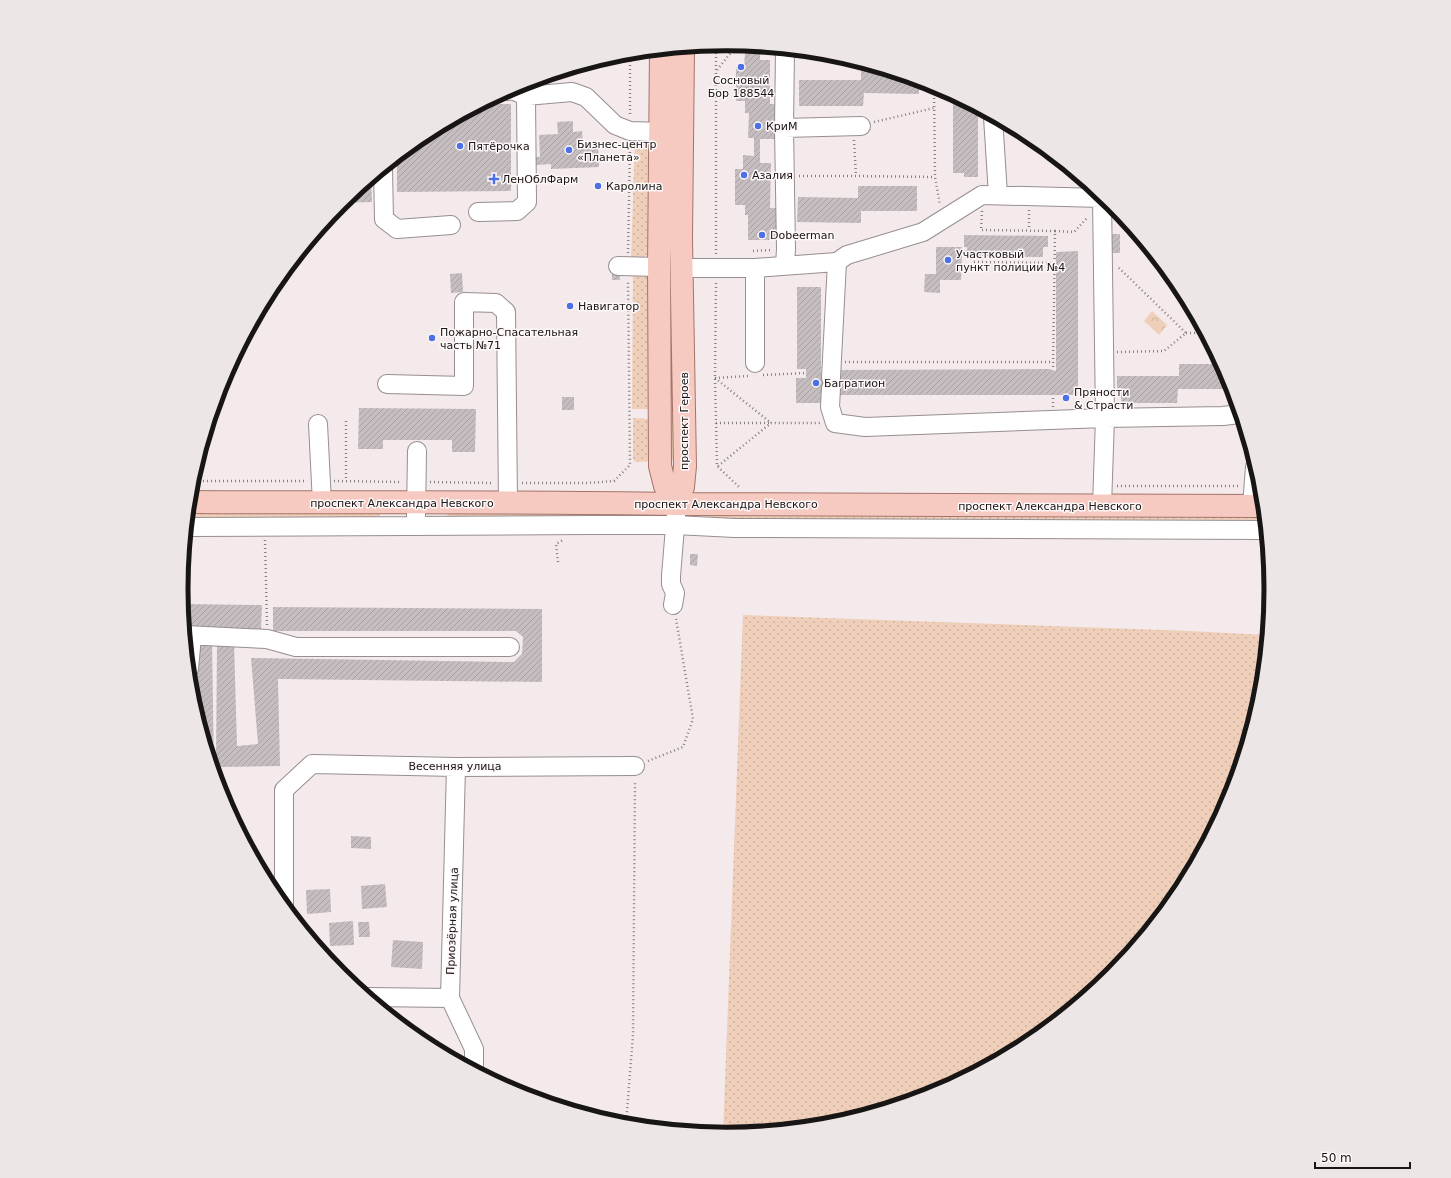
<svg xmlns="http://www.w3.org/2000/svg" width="1451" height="1178" font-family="'DejaVu Sans',sans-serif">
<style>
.grass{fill:url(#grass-dots)}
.forest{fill:url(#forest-crowns)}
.building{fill:url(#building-hatch)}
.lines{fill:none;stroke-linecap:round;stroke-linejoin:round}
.minor-casing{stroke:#978e8f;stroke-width:20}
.major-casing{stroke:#a4746a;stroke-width:24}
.path{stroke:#868080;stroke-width:2.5;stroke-dasharray:1 3;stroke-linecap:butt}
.minor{stroke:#fff;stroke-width:18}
.major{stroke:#f6cac1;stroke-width:22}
.poi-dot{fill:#4d71e4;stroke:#fef8f9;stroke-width:1.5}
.labels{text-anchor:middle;stroke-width:3;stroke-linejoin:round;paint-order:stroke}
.poi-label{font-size:11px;fill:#181515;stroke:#fef8f9;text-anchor:start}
.street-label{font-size:11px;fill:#181515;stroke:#fef8f9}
.rim{fill:none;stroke:#181515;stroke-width:5}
</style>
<defs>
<pattern id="grass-dots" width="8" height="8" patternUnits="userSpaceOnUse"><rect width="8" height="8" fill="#f0cfba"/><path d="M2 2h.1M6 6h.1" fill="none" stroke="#cdb19f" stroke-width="1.8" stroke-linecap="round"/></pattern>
<pattern id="forest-crowns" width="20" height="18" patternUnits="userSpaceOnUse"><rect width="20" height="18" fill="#f0cfba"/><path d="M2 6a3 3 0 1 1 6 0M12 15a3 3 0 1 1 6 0" fill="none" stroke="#cdb19f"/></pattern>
<pattern id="building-hatch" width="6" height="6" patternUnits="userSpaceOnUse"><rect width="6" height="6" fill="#c6bdc1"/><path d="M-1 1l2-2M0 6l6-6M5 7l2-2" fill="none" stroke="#a9a2a5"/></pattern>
</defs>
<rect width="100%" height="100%" fill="#f4eaeb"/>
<path class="grass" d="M635,137c7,1 11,4 15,10l-1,106 -7,6 -11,1z
M669,178l8,282 -8,1z
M633,270l13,4 5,6 -2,129h-17z
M633,418l15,1 3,3 1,39 -16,1 -3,-3z
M459,508l196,4 -6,9 -203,-5z
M188,510h195l-5,9h-191z
M707,512l556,2 1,8 -540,1 -17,-7z
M743,615l447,16 76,4 -6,61 -31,102 -50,94 -68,83 -83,67 -94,51 -102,31 -107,10h-2z"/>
<path class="forest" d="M1152,311l15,14 -8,10 -15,-14z"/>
<path class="building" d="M753,47h7v13h10v44h7v35h-17v24h11l-1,45h7v32h-29v-25h-3v-10h-10v-36h8v-14l11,1v-18h-6l1,-25h-4v-12h-9v-34h8l1,-15h8z
M861,68l17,1 41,12v13l-55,-1 -1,13h-64v-26h62z
M953,98h5l20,11v68h-14v-4h-11z
M483,104h28v87l-114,1v-35l26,-21 45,-24h11v-6z
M573,121v11l9,-1 1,13h15l1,23 -48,2v-5l-15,1 -1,-8h5l-1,-22 19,-1 -1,-12z
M371,178l1,24 -31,1z
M858,186h59v25h-56v12l-64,-1 1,-25 60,1z
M1108,234h12v19h-11z
M964,235l84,1v11h-5v10l-76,-1v-2h-5l-1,26h-21v13l-16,-1 1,-18h11v-27h26v3h5v-3h-3z
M1078,251v144h-242v-7h-15v15h-25v-25h10v-9h-9v-82h24v91h15l1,-8 212,-1 7,2v-119z
M462,273l1,19 -12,1 -1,-19z
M612,273h8v7h-8z
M1179,364h41l9,17 3,8h-54l-1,14h-56v-15h-4v-12h62z
M562,397h12v13h-12z
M359,408l117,1 -1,43h-23v-12h-69v9h-25z
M690,554h8l-1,12 -7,-1z
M182,604l80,1 -1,24 -77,-1z
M273,607l269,2v73l-264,-3 2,87 -64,1 1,-124 17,-1 3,104 21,-2 -7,-86 263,4 8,-8 1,-17 -7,-6h-243z
M197,640h15l2,131 -18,-60z
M351,836l20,1v12l-20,-1z
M385,884l2,23 -25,2 -1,-23z
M330,889l1,23 -24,2 -1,-24z
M353,921l1,24 -24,1 -1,-23z
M358,922h11l1,15h-11z
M393,940l30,2 -1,27 -31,-2z
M435,1048l11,1v6z"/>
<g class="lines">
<defs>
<path id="minor" d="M785,50l-1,78 2,121 -1,16
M507,91l5,-1 14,6 46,-4 14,5 29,28 15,6 31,1
M993,117l5,78
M784,128l77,-2
M383,169l1,50 13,10 54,-4
M478,212l39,-1 10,-9 -1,-106
M618,266l41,1
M682,268h73l82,-6 10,-7 76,-23 59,-37 120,3
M755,268v95
M831,378l6,-116
M387,384l77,2v-84l32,1 10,9 2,191
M831,388l-1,19 5,16 30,4 240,-9 118,-2 16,-2
M318,424l4,79
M1102,506l3,-88 -3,-221
M1252,506l3,-39
M416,516l1,-65
M187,527l403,-2h85l60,3 530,2
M673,605l2,-12 -4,-9v-8l5,-61
M185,635l82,4 29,8h214
M189,669l3,-33
M456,767l-6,231 24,51v20
M284,906v-116l28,-26 144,3 179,-1
M368,997l82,1"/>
<path id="major" d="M661,50l-2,217 1,199 5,20 11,18
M189,502c162,1 325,-1 487,2l586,2
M676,504l7,-17 2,-21 -4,-227 2,-191"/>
</defs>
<use href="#minor" class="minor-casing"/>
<use href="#major" class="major-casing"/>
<path class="path" d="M716,45v209
M800,52h7
M630,53v62
M717,70l20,-25
M934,86l1,91 5,28
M874,122l60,-14
M1017,130l65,52
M854,140l2,36
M799,176h57l79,1
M1029,210v20
M982,211l-1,19 74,1 -2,139
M1055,231l19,1 13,-14
M753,251l19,-1
M628,253l2,-107
M974,262l80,1
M716,283l-1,95 2,88 22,21
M1186,333h17
M1117,352l47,-1 22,-18 -68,-66
M845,362h208
M763,375l43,-2
M715,378l33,-2
M715,378l56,45
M1053,407v-12
M346,421v60
M716,423h54
M718,466l53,-43h49
M191,481h116
M334,481l67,1
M430,482l63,1
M522,483h66l26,-2 16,-16 -2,-185
M1117,486h123
M265,540l2,85
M558,562l-2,-18 7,-4
M648,761l35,-14 10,-28 -17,-100
M626,1124l7,-89 2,-254"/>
<use href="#minor" class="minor"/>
<use href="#major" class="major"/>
</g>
<g class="poi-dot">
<circle cx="741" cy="67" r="4"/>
<circle cx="758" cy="126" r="4"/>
<circle cx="460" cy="146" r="4"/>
<circle cx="569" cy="150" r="4"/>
<circle cx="744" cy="175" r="4"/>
<path d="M492 173h4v4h4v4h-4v4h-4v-4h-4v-4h4z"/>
<circle cx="598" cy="186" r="4"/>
<circle cx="762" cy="235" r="4"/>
<circle cx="948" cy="260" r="4"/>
<circle cx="570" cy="306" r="4"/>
<circle cx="432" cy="338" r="4"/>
<circle cx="816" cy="383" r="4"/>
<circle cx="1066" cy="398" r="4"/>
</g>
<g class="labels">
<g class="poi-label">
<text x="741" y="84" text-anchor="middle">Сосновый<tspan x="741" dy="13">Бор 188544</tspan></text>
<text x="766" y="130">КриМ</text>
<text x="577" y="148">Бизнес-центр<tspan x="577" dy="13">«Планета»</tspan></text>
<text x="468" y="150">Пятёрочка</text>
<text x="752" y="179">Азалия</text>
<text x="502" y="183">ЛенОблФарм</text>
<text x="606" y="190">Каролина</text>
<text x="770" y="239">Dobeerman</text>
<text x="956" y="258">Участковый<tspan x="956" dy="13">пункт полиции №4</tspan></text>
<text x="578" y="310">Навигатор</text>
<text x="440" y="336">Пожарно-Спасательная<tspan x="440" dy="13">часть №71</tspan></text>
<text x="824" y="387">Багратион</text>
<text x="1074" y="396">Пряности<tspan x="1074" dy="13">&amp; Страсти</tspan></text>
</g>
<g class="street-label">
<text transform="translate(684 421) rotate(-90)" y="4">проспект Героев</text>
<text x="402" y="507">проспект Александра Невского</text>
<text x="726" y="508">проспект Александра Невского</text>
<text x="1050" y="510">проспект Александра Невского</text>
<text x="455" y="770">Весенняя улица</text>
<text transform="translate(452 921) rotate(-88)" y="4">Приозёрная улица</text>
</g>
</g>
<path d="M0 0H1451V1178H0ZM188 589a538 538 0 1 1 1076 0a538 538 0 1 1-1076 0Z" fill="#ece6e7" fill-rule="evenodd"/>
<path class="rim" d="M188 589a538 538 0 1 1 1076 0a538 538 0 1 1-1076 0Z"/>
<path d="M1315 1162v6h95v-6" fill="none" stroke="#181515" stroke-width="2"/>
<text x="1321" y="1162" font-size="12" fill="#181515" stroke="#fef8f9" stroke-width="3" paint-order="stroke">50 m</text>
</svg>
